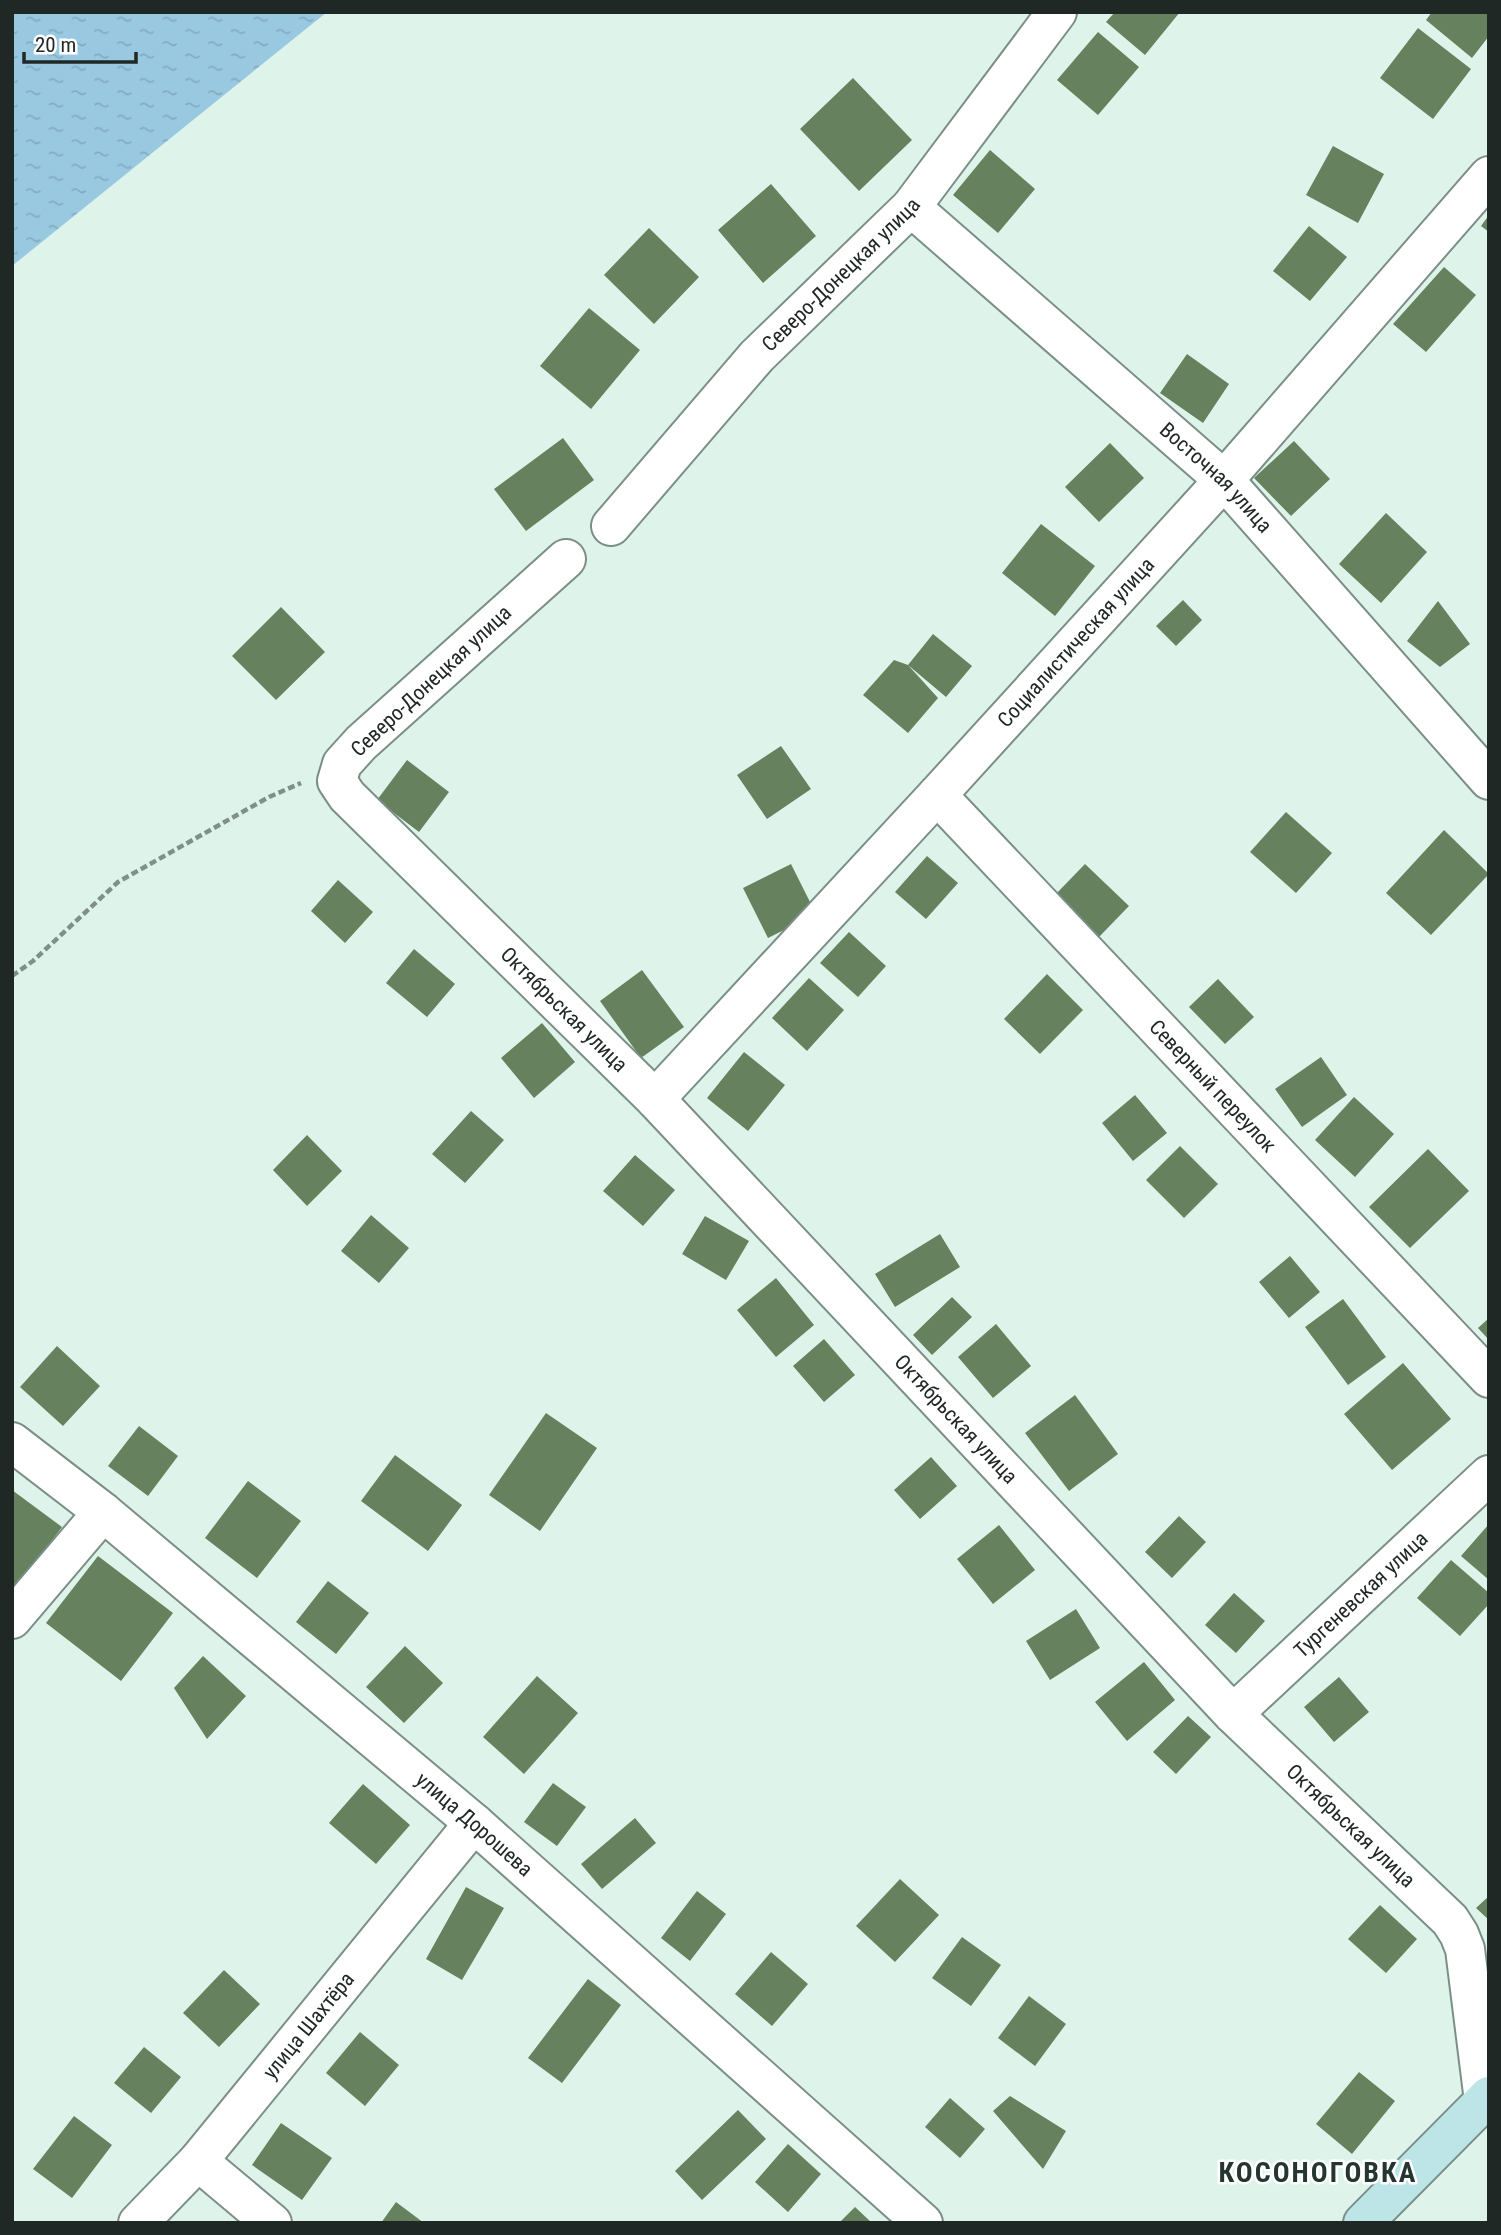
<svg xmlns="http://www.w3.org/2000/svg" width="1501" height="2235" font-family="'Roboto Condensed',sans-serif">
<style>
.water{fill:url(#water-ripples)}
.building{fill:#66815d}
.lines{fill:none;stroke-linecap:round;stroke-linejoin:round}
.street-casing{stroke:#7b8f87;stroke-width:42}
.secondary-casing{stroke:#7b8f87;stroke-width:42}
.path{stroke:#808f89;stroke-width:4.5;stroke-dasharray:7 3.5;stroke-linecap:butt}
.street{stroke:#fff;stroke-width:38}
.secondary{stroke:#bde4e6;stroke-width:38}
.labels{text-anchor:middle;stroke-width:5;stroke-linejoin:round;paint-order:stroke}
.street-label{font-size:21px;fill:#202825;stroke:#fff}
.district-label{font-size:28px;font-weight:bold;letter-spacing:2px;fill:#24362f;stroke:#fff}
</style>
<defs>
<pattern id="water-ripples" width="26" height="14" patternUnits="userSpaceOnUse" patternTransform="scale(1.75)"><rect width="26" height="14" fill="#99c8e1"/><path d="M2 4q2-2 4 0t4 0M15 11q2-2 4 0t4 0" fill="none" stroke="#84acc1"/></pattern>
</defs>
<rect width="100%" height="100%" fill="#def4ea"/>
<path class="water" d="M12,12h315l-315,254z"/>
<path class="building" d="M1115,12h65l-35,43 -39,-33z
M1432,12h57v24l-17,22 -46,-38z
M1418,28l53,41 -38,50 -53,-41z
M1098,32l41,35 -41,48 -41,-35z
M853,78l59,62 -53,51 -59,-62z
M1333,146l51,28 -26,49 -52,-28z
M990,150l45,39 -37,44 -45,-38z
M771,184l45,52 -53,47 -45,-53z
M1489,215v17l-8,-6z
M1309,226l38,31 -37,44 -37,-30z
M649,228l50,49 -45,47 -50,-49z
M1444,267l32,28 -50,57 -33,-28z
M589,308l51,42 -49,59 -51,-43z
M1187,354l42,30 -26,39 -43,-30z
M563,438l31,42 -68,51 -32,-42z
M1294,441l36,38 -39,37 -37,-38z
M1110,443l34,35 -45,44 -34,-35z
M1386,513l41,39 -46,51 -42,-39z
M1041,524l54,42 -40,50 -53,-43z
M1183,600l19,20 -26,26 -20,-20z
M1438,601l32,43 -30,23 -33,-26z
M281,607l44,45 -49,48 -44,-44z
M933,634l39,32 -26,31 -38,-32z
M894,660l14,5 30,33 -30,35 -45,-38z
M781,746l30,43 -44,30 -30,-44z
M407,760l42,32 -30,40 -42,-32z
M1286,812l46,41 -36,40 -46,-41z
M1444,830l45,44 -58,61 -45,-42z
M927,856l31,27 -32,36 -31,-27z
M791,864l25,50 -48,24 -25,-50z
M1085,864l44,42 -31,32 -44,-42z
M338,880l35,32 -28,31 -34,-32z
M849,932l37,34 -28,31 -38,-34z
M414,949l41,35 -28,33 -41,-34z
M642,970l42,57 -43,31 -41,-57z
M1047,974l36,36 -43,44 -36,-35z
M809,978l35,32 -37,41 -35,-33z
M1218,979l36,38 -29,27 -36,-37z
M542,1023l33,39 -41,36 -33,-40z
M744,1052l41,33 -37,46 -41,-33z
M1321,1057l26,38 -45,32 -27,-38z
M1135,1095l32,38 -34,28 -31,-38z
M1354,1097l40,37 -39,43 -40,-37z
M471,1111l33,29 -39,43 -33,-29z
M307,1135l35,36 -35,35 -34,-36z
M1180,1146l38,38 -34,34 -38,-38z
M1428,1149l41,42 -59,57 -41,-41z
M635,1155l40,35 -32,36 -40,-35z
M371,1215l38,33 -30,35 -38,-32z
M705,1216l44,25 -23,39 -44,-26z
M940,1234l20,33 -65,40 -20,-33z
M1290,1256l30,36 -31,26 -30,-36z
M776,1278l38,47 -38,32 -39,-47z
M952,1297l20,20 -40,38 -19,-20z
M1343,1299l43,58 -38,28 -43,-58z
M1489,1318v22l-11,-12z
M996,1324l35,42 -38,32 -35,-41z
M824,1339l31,36 -31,27 -31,-36z
M57,1346l43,40 -37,40 -43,-39z
M1403,1363l48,56 -59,51 -48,-56z
M1075,1395l43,59 -49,37 -44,-58z
M546,1413l51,35 -57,83 -51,-36z
M139,1426l39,30 -30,40 -40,-30z
M395,1455l67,50 -34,46 -67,-50z
M931,1457l26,29 -37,33 -26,-29z
M248,1481l53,40 -44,57 -52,-40z
M12,1490l50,37 -50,67z
M1179,1516l27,26 -34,36 -27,-26z
M1489,1524v56l-28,-24z
M999,1525l36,45 -42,34 -36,-45z
M98,1556l75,57 -52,68 -75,-58z
M1451,1560l38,33v11l-29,32 -43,-38z
M328,1581l41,32 -33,41 -40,-32z
M1234,1593l31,28 -29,32 -31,-28z
M1076,1609l24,39 -50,32 -24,-39z
M405,1646l38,37 -39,40 -38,-36z
M203,1656l43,40 -39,43 -33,-51z
M1144,1662l31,38 -48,41 -32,-39z
M537,1676l41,37 -54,61 -41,-37z
M1339,1677l30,35 -35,30 -30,-35z
M1188,1716l23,21 -35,37 -23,-22z
M553,1783l33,24 -29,39 -33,-24z
M363,1784l47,41 -34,39 -47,-41z
M635,1818l21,25 -54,46 -21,-25z
M900,1879l39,36 -44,47 -39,-36z
M466,1887l38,21 -42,72 -36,-21z
M697,1891l29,23 -36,47 -29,-23z
M1489,1896v24l-13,-12z
M1380,1905l37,34 -31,34 -38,-34z
M962,1937l39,28 -30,41 -39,-28z
M771,1952l37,32 -36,42 -37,-32z
M224,1970l36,34 -41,43 -36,-34z
M588,1979l33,26 -59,78 -34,-25z
M1029,1996l37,28 -31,42 -37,-28z
M360,2032l39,33 -34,41 -39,-33z
M144,2047l37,30 -30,36 -37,-30z
M1359,2072l36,29 -43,53 -36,-30z
M1010,2096l56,35 -23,38 -50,-58z
M950,2098l35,31 -25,29 -35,-31z
M738,2110l28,29 -64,61 -27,-29z
M74,2116l38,29 -40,53 -39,-29z
M281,2123l51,35 -30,42 -50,-35z
M788,2144l33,30 -33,38 -33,-30z
M396,2202l28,21h-43z
M855,2207l17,16h-33z"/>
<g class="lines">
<defs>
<g id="street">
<path id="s1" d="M911,207l313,273 265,300"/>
<path id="s2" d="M611,526l146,-170 154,-149 146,-195"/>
<path id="s3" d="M566,559l-205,184 -19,21 -5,17 10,15 308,303 578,615 217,206 9,14 6,15 19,152"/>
<path id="s4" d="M937,795l552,583"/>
<path id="s5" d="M655,1099l282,-304 287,-315 265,-304"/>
<path id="s6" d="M12,1442l91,70 371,311 449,400"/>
<path d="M12,1619l91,-107"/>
<path id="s7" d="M1233,1714l256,-239"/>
<path d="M198,2161l74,62"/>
<path id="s8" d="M138,2223l60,-62 276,-338"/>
</g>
<path id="secondary" d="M1363,2223l126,-127"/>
</defs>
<use href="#street" class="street-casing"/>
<use href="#secondary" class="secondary-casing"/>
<path class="path" d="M12,976l21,-15 85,-79 151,-85 32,-14"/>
<use href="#street" class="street"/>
<use href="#secondary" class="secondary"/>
</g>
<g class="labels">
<g class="street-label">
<text dy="7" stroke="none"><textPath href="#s2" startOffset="341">Северо-Донецкая улица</textPath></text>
<text dy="7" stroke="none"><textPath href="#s1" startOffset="408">Восточная улица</textPath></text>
<text dy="7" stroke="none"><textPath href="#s5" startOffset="621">Социалистическая улица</textPath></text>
<text transform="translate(431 681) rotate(-43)" y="7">Северо-Донецкая улица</text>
<text dy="7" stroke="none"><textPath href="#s3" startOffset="644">Октябрьская улица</textPath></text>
<text dy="7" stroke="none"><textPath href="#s4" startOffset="401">Северный переулок</textPath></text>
<text dy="7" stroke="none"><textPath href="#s3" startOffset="1211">Октябрьская улица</textPath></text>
<text dy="7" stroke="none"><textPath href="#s7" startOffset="175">Тургеневская улица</textPath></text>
<text dy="7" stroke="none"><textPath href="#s6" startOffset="600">улица Дорошева</textPath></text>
<text dy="7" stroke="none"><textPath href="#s3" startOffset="1778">Октябрьская улица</textPath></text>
<text dy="7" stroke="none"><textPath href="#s8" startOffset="261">улица Шахтёра</textPath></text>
</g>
<g class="district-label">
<text x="1318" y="2182">КОСОНОГОВКА</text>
</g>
</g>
<rect width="1501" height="2235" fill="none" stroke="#202825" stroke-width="28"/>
<path d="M24 52v10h112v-10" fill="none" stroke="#202825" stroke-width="3.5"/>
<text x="35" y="52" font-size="21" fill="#202825" stroke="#ffffff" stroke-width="5" paint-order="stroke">20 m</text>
</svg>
